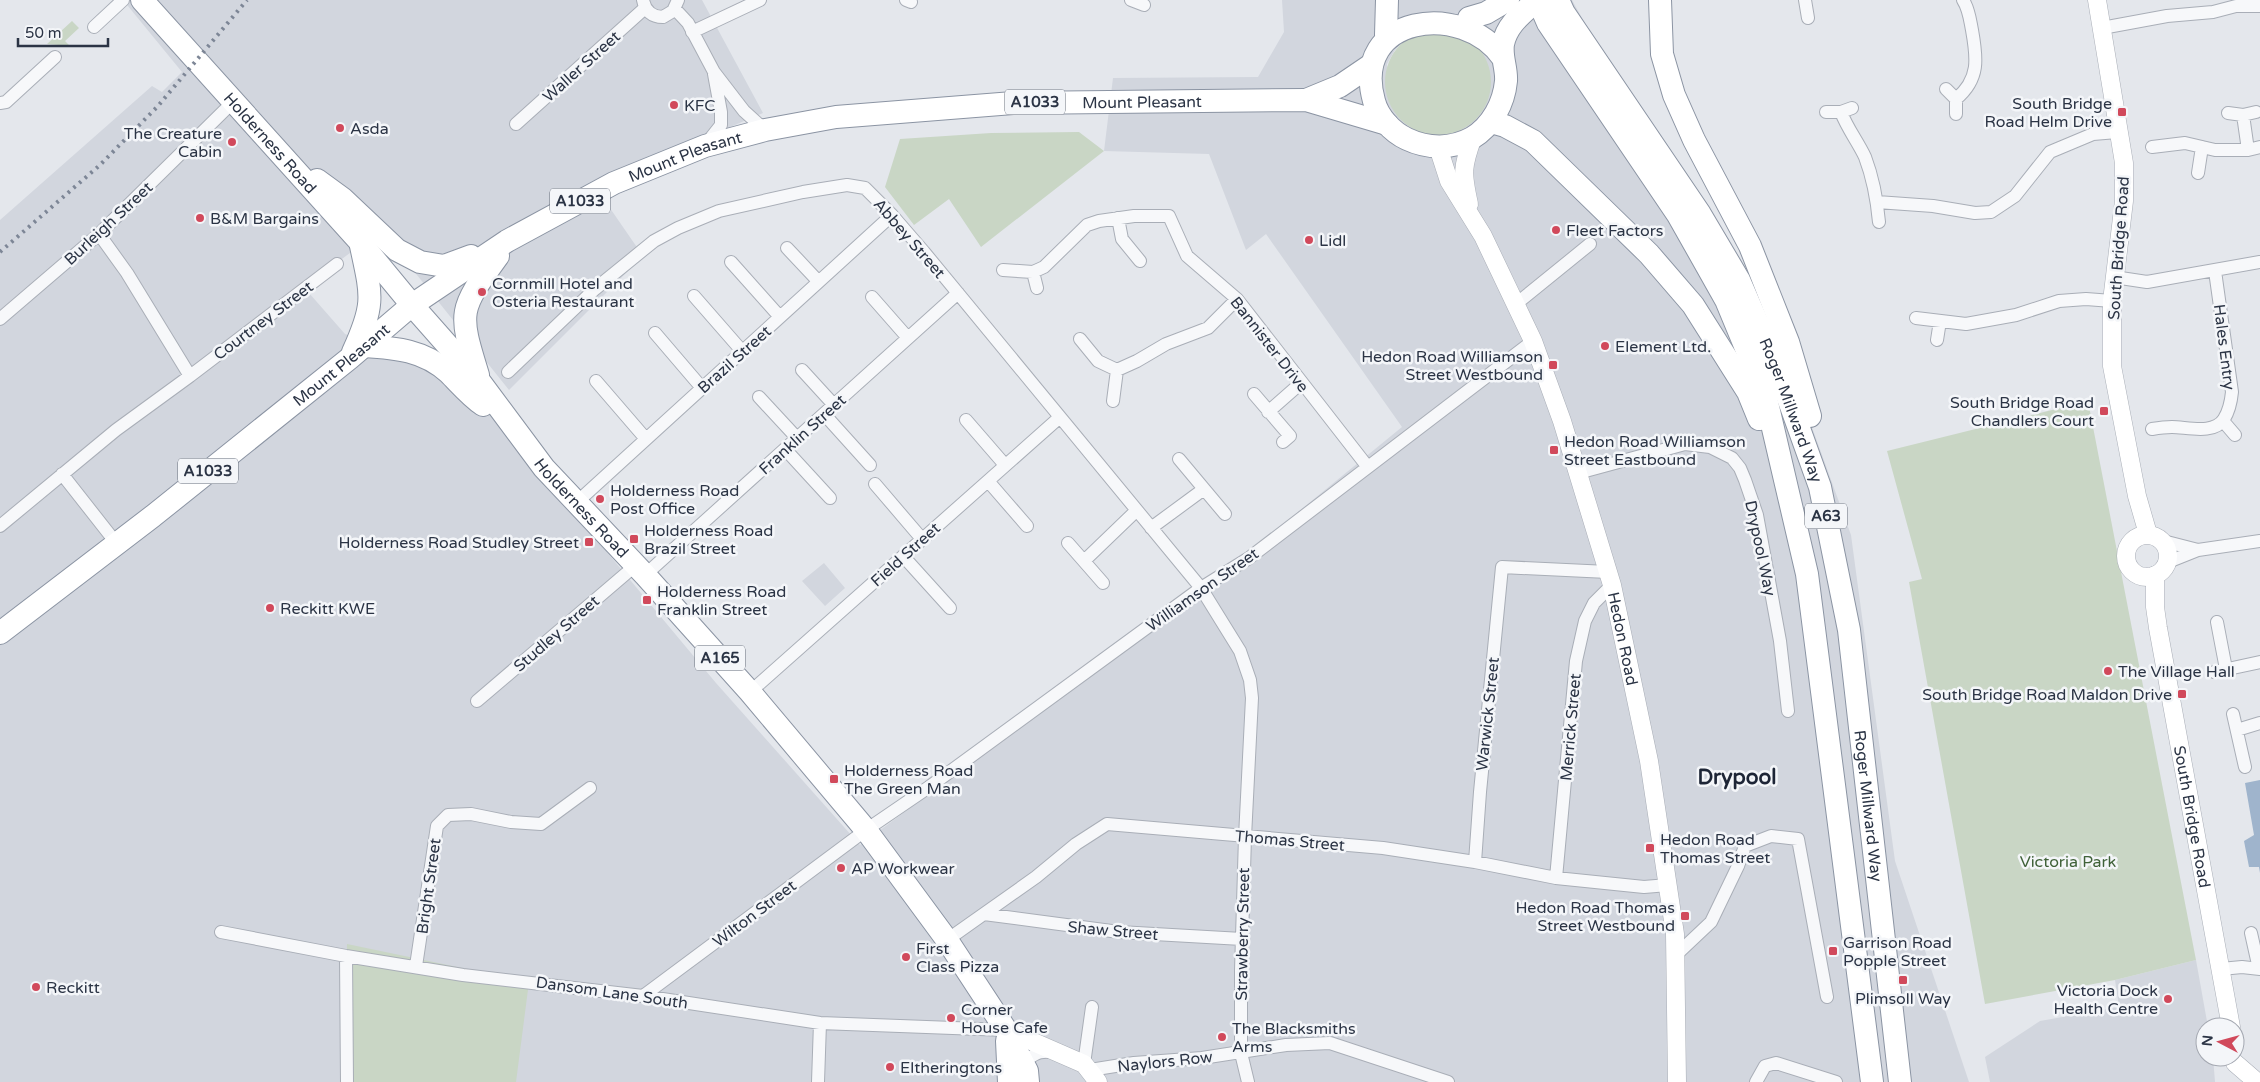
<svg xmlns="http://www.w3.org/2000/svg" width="2260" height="1082" font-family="'Varela Round',sans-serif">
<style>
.built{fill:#d2d6de;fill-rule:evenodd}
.green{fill:#c9d6c5}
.water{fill:#9fb4cc}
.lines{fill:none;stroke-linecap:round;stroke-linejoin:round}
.street-casing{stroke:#a9aeb7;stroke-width:14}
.secondary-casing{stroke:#a9aeb7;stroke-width:19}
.highway-casing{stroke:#8b94a3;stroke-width:24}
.street{stroke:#f7f8fa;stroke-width:12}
.secondary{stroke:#fff;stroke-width:18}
.highway{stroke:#fff;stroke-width:22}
.rail{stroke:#7d8696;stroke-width:4;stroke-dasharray:2.5 5;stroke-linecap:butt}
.poi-dot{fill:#d1495b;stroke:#f4f6f9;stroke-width:2}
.labels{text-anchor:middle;stroke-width:5;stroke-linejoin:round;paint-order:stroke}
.shield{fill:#f4f6f9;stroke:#676e7b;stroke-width:1}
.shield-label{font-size:15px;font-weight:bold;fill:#2b3445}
.street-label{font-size:16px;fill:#2b3445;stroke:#f4f6f9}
.poi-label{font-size:16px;fill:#2b3445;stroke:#f4f6f9;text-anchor:start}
.park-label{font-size:16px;fill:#3f6138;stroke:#f4f6f9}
.district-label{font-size:21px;font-weight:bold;fill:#1d2536;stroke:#f4f6f9}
</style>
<rect width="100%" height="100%" fill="#e4e7ec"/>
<path class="built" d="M123,0h579l61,113 -169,72 49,71 -134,134 -128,-160 -181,134 109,-71 36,41 70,27 76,46 85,108 140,168 144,162 323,-239 219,-179 -136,-193 -20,16 -37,-96 -105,-3 9,-73 145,-1 26,-45 -2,-32h237l2,3 4,-3h47l30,54 190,318 59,163 44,326 74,221h-1969v-862l152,-134 10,6 20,-20zM1407,37l35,97 -17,-1 -15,-6 -12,-11 -9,-14 -2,-38 8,-14z
M824,563l21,25 -20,18 -23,-25z
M2196,960l12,67h-3v30h8l2,25h-225l-5,-25 55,-36 79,-14 -4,-27z"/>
<path class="green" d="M72,21l7,7 -14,13 5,5 -23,-2z
M1385 82a53 53 0 1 1 106 0a53 53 0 1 1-106 0Z
M1079,132l25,19 -123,96 -32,-48 -35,26 -29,-38 15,-48 91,-6z
M2088,401l108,559 -81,20 -130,24 -76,-422 13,-3 -35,-128z
M347,944l182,38 -13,100h-171z"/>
<path class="water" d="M2260,780v93l-1,-6h-10l-5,-26 10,-6 -9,-52z"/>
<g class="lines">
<defs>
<path id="street" d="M643,0c2,11 9,17 20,17l10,-6 5,-11
M906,0l5,2
M1131,0l13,5
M1805,0l3,18
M675,9l13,14 26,49 30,39 21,19
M94,27l29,-27
M2102,28l65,-12 46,-4 23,-6h24
M692,32l68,-32
M1946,89l10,10v15
M1956,99c24,-20 21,-41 16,-69 -2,-10 -3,-21 -9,-30
M0,103l6,-1 49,-45
M1826,112h15l11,-4
M1841,112c6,16 17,30 24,45 8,21 12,43 14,65
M2228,113l15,2 13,-3
M2243,115l5,35
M516,124l129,-116
M706,144l15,-19v-13l-7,-38
M2152,147l33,-4 30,7h33l12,-3
M2198,173l4,-26
M1877,202l56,4 42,7 16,-1 24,-16 35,-44 43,-18 24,-2
M1118,218l4,21 18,22
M787,248l31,33
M731,262l49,55
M1003,270l30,2 11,-5 43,-42 12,-4 35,-5h35l18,40 50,43 130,167
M1033,272l4,16
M2114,277l33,5 113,-20
M694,296l48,55
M872,297l36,41
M1516,304l74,-60
M1916,318l50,6 50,-9 43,-14 27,-2 26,2
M0,319l99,-85 134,-132
M655,333l47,55
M1080,339l18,22 19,9 20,-9 29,-17 42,-16 29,-29
M1937,340l3,-19
M802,370l32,35
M508,372l87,-83 59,-48 24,-13 41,-17 84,-19 44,-7 18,3 27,27 32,37 277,336 39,63 10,29 2,18 -7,139 -4,134v82l7,29
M190,376l147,-112
M596,381l50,58
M1254,394l36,42 -7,6
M759,397l38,41
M1113,401l4,-31
M1268,412l33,-29
M824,414l46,51
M966,420l39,45
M2223,421l12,14
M2152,429c6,-1 13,-2 20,-2 15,0 42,8 52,-8 5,-8 7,-17 8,-27l-17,-121
M785,449l45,49
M1179,459l46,55
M1578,473l107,-29 25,3 22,11 8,10 5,12 12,35 23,126 8,70
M62,474l55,70
M988,481l39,45
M875,484l47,55
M576,503l316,-288
M0,526l116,-96 74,-54 -63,-103 -28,-39
M1151,528l53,-39
M2163,541l35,9
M1068,543l35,40
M903,556l47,52
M1084,561l52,-50
M2168,562l30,-12 62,-9
M645,575l313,-282
M2217,622l9,47
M2214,672l46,-10
M750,692l310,-275
M477,701l159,-136
M2233,714l12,53
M2237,730l23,-7
M1475,862l5,-70 22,-225 106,5
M1556,878l20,-217 9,-40 9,-18 18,-18
M984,914l135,18 123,7
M221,932l125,24 117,19 180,21 177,27 186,7
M2251,933l8,36
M947,940l89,-63 40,-33 31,-20 276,24 92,14 81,16 88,9 24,-2
M1676,955l35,-33 27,-56 7,-20 26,-10 27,3 29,158
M346,956l1,126
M416,966l21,-140 11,-11 23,-1 40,8 30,2 49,-36
M2221,969l21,-2 18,2
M643,996l223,-166 63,-43 272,-199 48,-30 284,-217
M1084,1064l8,-57
M1090,1070l44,-7 68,-5 84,-13 44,-2 118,39
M1027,1071l1,-12c9,-7 14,-8 25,-7
M818,1082l2,-59
M1756,1082l9,-16 11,-3 60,19"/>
<g id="secondary">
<path d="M2097,0l27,163v38l-12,100v65l25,130 11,38"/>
<path id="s1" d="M1438,147l11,34 34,55 50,105 29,80 50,164 37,176 26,173 2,148"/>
<path d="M1469,204c-7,-31 -7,-37 4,-67"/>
<circle cx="2147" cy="556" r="21"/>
<path id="s2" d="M2155,575v32l3,21 73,399"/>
<path d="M1006,1030l78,34 14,18"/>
<path d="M2235,1063l22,19"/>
</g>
<g id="highway">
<path id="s3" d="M142,0l218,242 52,63 68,77 64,86 101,107 105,117 116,138 81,110 59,90 21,41 1,11"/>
<path d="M1538,0l10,23 130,192 48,85 39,94 42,180 65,508"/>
<path id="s4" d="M1558,0l6,13 136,201 39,66 39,90 42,117 29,143 51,452"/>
<path d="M1660,0l2,54 12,41 20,45 56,106 38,96 22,74"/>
<path d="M1469,18l17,-5 22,-13"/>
<path d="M1386,35l1,-35"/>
<path d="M1503,58c-40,-58 -153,-43 -129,43 4,16 18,31 33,38 21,10 45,10 65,-1 20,-12 32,-35 34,-57 1,-12 -5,-24 -3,-37 4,-20 20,-31 34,-44"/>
<path d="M1306,100l34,-14 31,-21"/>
<path d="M1491,122l14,4 28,15 116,113 44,51 55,87 11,27"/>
<path d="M317,180l26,19 54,51 23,12 24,4 27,-10"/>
<path d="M364,346c32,2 60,4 85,27 11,11 21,23 34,32"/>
<path d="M353,352c22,-48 19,-55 8,-106"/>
<path d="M478,375c-20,-64 -19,-65 20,-119"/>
<path id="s5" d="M0,633l153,-117 197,-158 62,-53 95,-64 107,-58 91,-37 60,-16 71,-13 177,-14 293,-3 81,24"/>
<path d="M1007,1041l2,41"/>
</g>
</defs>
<use href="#street" class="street-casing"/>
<use href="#secondary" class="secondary-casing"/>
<use href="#highway" class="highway-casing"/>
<use href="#street" class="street"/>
<use href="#secondary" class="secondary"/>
<use href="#highway" class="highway"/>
<path class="rail" d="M0,252l100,-87 58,-59 89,-106"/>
</g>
<g class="poi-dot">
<circle cx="674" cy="105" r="5"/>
<rect x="2117" y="107" width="10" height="10" rx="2.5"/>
<circle cx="340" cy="128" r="5"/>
<circle cx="232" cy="142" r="5"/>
<circle cx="200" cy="218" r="5"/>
<circle cx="1556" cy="230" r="5"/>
<circle cx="1309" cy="240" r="5"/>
<circle cx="482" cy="292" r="5"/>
<circle cx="1605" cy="346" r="5"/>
<rect x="1548" y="360" width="10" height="10" rx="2.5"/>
<rect x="2099" y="406" width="10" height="10" rx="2.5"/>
<rect x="1549" y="445" width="10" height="10" rx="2.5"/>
<circle cx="600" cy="499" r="5"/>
<rect x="629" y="534" width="10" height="10" rx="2.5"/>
<rect x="584" y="537" width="10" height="10" rx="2.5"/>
<rect x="642" y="595" width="10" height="10" rx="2.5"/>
<circle cx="270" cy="608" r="5"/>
<circle cx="2108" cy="671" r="5"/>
<rect x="2177" y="689" width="10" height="10" rx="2.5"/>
<rect x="829" y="774" width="10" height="10" rx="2.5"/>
<rect x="1645" y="843" width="10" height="10" rx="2.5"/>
<circle cx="841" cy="868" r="5"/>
<rect x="1680" y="911" width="10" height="10" rx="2.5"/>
<rect x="1828" y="946" width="10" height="10" rx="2.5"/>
<circle cx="906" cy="957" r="5"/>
<rect x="1898" y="975" width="10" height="10" rx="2.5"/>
<circle cx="36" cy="987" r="5"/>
<circle cx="2168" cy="999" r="5"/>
<circle cx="951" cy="1018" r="5"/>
<circle cx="1222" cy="1037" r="5"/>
<circle cx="890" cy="1067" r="5"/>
</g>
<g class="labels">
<g class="shield">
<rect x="1005" y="89.5" width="60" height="25" rx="4"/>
<rect x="550" y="188.5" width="60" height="25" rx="4"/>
<rect x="178" y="458.5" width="60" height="25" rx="4"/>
<rect x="1805" y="503.5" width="42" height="25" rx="4"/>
<rect x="695" y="645.5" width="50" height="25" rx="4"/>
</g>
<g class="shield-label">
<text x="1035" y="107">A1033</text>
<text x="580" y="206">A1033</text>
<text x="208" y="476">A1033</text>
<text x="1826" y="521">A63</text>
<text x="720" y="663">A165</text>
</g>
<g class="street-label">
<text transform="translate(581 66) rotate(-42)" y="6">Waller Street</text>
<text dy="6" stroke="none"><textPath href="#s5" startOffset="1302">Mount Pleasant</textPath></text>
<text dy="6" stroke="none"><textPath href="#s3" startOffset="192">Holderness Road</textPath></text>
<text dy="6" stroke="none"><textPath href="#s5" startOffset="839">Mount Pleasant</textPath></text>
<text transform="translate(108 223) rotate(-43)" y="6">Burleigh Street</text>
<text transform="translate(910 238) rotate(49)" y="6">Abbey Street</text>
<text transform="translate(2118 248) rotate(-86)" y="6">South Bridge Road</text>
<text transform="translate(263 320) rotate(-37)" y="6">Courtney Street</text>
<text transform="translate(1270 344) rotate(52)" y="6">Bannister Drive</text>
<text transform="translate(2225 347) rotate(83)" y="6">Hales Entry</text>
<text transform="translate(734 359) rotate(-42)" y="6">Brazil Street</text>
<text dy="6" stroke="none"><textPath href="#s5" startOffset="434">Mount Pleasant</textPath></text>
<text dy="6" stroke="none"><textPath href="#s4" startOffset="474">Roger Millward Way</textPath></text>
<text transform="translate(802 434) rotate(-42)" y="6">Franklin Street</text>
<text dy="6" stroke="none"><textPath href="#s3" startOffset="672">Holderness Road</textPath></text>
<text transform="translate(1761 548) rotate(78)" y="6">Drypool Way</text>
<text transform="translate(905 554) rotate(-42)" y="6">Field Street</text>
<text transform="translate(1202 589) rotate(-35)" y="6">Williamson Street</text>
<text transform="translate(556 633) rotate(-41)" y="6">Studley Street</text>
<text dy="6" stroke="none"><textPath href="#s1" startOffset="528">Hedon Road</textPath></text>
<text transform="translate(1487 714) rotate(-84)" y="6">Warwick Street</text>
<text transform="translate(1570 727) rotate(-85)" y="6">Merrick Street</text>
<text dy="6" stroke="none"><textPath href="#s4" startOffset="879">Roger Millward Way</textPath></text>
<text dy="6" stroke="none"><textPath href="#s2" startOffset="245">South Bridge Road</textPath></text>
<text transform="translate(1290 840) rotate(5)" y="6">Thomas Street</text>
<text transform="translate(428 886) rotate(-82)" y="6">Bright Street</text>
<text transform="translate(754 913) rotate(-37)" y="6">Wilton Street</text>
<text transform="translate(1113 930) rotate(5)" y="6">Shaw Street</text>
<text transform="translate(1242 934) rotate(-89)" y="6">Strawberry Street</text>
<text transform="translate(612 992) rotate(8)" y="6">Dansom Lane South</text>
<text transform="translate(1165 1061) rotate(-6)" y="6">Naylors Row</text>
</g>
<g class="poi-label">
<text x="2112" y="109" text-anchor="end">South Bridge<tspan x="2112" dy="18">Road Helm Drive</tspan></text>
<text x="684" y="111">KFC</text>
<text x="350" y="134">Asda</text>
<text x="222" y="139" text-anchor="end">The Creature<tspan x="222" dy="18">Cabin</tspan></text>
<text x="210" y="224">B&amp;M Bargains</text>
<text x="1566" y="236">Fleet Factors</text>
<text x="1319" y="246">Lidl</text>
<text x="492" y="289">Cornmill Hotel and<tspan x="492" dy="18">Osteria Restaurant</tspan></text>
<text x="1615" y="352">Element Ltd.</text>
<text x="1543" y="362" text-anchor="end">Hedon Road Williamson<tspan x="1543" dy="18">Street Westbound</tspan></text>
<text x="2094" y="408" text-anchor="end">South Bridge Road<tspan x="2094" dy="18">Chandlers Court</tspan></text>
<text x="1564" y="447">Hedon Road Williamson<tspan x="1564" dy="18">Street Eastbound</tspan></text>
<text x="610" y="496">Holderness Road<tspan x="610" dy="18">Post Office</tspan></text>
<text x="644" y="536">Holderness Road<tspan x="644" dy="18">Brazil Street</tspan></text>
<text x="579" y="548" text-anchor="end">Holderness Road Studley Street</text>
<text x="657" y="597">Holderness Road<tspan x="657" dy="18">Franklin Street</tspan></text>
<text x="280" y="614">Reckitt KWE</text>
<text x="2118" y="677">The Village Hall</text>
<text x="2172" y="700" text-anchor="end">South Bridge Road Maldon Drive</text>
<text x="844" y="776">Holderness Road<tspan x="844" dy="18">The Green Man</tspan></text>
<text x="1660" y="845">Hedon Road<tspan x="1660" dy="18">Thomas Street</tspan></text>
<text x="851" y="874">AP Workwear</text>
<text x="1675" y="913" text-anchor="end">Hedon Road Thomas<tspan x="1675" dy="18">Street Westbound</tspan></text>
<text x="1843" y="948">Garrison Road<tspan x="1843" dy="18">Popple Street</tspan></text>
<text x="916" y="954">First<tspan x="916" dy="18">Class Pizza</tspan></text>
<text x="46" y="993">Reckitt</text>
<text x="2158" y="996" text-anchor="end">Victoria Dock<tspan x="2158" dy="18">Health Centre</tspan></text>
<text x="1903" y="1004" text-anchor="middle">Plimsoll Way</text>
<text x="961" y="1015">Corner<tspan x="961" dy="18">House Cafe</tspan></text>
<text x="1232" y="1034">The Blacksmiths<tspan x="1232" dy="18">Arms</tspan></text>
<text x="900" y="1073">Eltheringtons</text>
</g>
<g class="park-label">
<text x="2068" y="867">Victoria Park</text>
</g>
<g class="district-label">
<text x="1737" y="784">Drypool</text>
</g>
</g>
<g transform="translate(2220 1042) rotate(276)"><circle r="24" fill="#f4f6f9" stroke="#a4a8b1"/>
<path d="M0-4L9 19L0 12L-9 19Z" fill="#d1495b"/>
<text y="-8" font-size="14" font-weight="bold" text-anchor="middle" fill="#2b3445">N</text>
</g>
<path d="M18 38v8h90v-8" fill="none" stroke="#2b3445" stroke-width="2.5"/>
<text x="25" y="38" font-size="15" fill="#2b3445" stroke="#f4f6f9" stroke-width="4" paint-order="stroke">50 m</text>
</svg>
